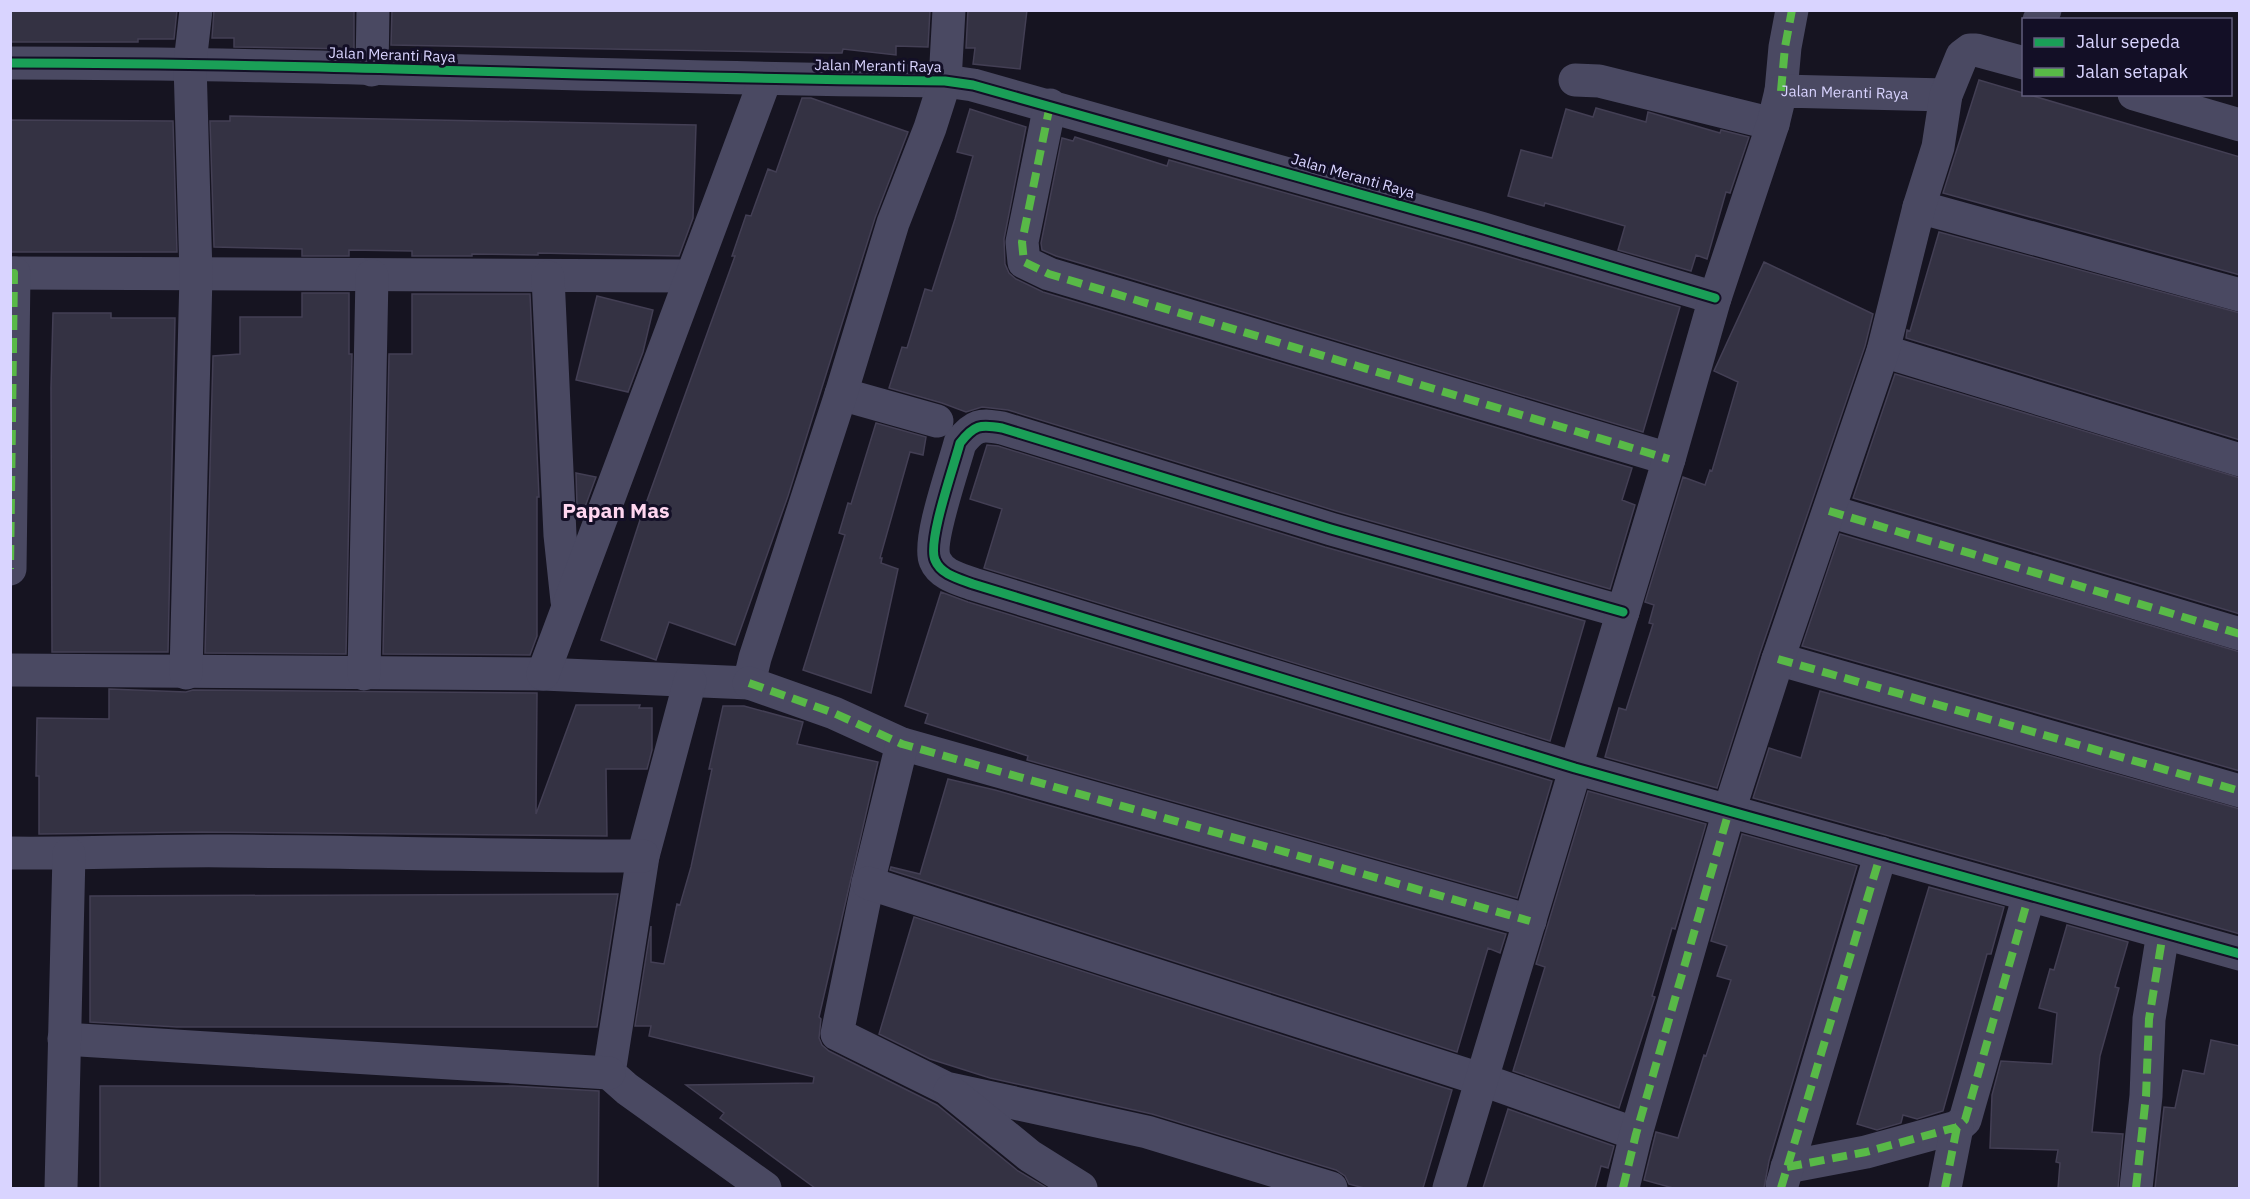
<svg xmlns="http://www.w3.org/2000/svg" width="2250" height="1199" font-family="'IBM Plex Sans',sans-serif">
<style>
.building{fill:#343243;stroke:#433f54;stroke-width:1.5}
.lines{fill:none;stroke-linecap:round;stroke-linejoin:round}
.minor{stroke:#4a4962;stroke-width:33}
.quiet{stroke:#58b947;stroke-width:8;stroke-dasharray:15 8;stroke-linecap:butt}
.cycleway-casing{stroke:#130f26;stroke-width:13}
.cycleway{stroke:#1a9f57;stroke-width:9}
.labels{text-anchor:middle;stroke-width:6;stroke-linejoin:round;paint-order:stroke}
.street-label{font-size:15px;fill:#d9d4ff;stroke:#130f26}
.district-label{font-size:21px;font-weight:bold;fill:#ffd6f0;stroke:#130f26}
</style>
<rect width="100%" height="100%" fill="#161421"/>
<path class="building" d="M10,10h167l-3,29h-36v3h-128z
M214,10h140v39l-120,-2v-9h-22z
M392,10h538l-2,37 -32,-1v9l-53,-6 -1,4h-13l-438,-8z
M968,10h59l-7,59 -47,-5 2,-16h-9z
M1979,80l261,77v118l-297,-82z
M802,98h9l97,34 -33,86 -87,278 -53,149 -66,-23 -13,38 -55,-20 39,-120 95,-264h-3l14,-41 5,1 17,-47 8,3z
M1596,108l50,14 2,-10 72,21 1,-3 28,7 -19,56 -4,-1 -19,67 -11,-4 -5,16 -73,-21 7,-24 -80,-23 -1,3 -36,-10 13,-46 31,8 14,-49 27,8z
M970,109l56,18 -22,112 1,25 4,9 7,6 27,13 589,176 -10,32 13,5 -25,84 -274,-78 -328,-101 -26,-3 -16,5 -24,-9 -53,-15 13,-41 5,1 18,-59 7,2 23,-72 18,-63 -16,-4z
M230,116l466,9 -3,93 -14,38 -141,-3v2l-66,-1v2h-60v-5l-63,-1v6h-47v-7l-88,-2 -4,-126h20z
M10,120l163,1 4,131h-167z
M1075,137l92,29 2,-6 290,82 221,65 -37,125 -587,-176 -14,-6 -1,-7 21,-105 11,3z
M1939,232l301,81v127l-334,-102 1,-8 3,1z
M1764,262l109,52 -8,32 -105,307 -43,135 -112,-31 14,-49 7,2 27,-86 -4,-1 5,-18 -9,-3 38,-125 22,8 5,-15 2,1 26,-89 -24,-11z
M302,293h47v61h3l-6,300 -141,-1 8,-297 27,-2v-37h62z
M412,294h118l9,203h-2v139l-7,19 -147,-1 6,-300h23z
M597,296l56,14 -10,42 -15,40 -52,-12z
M53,313h58v5h64l-7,334h-116l-1,-264z
M1895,374l345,104v136l-387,-116z
M876,423l50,14 -3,18 -13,-3 -30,106h2l-1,5 17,6 -27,124 -68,-23 42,-135 -6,-2 9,-30 3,1z
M987,445l11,1 327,101 260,74 -35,120 -566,-173 18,-59 -32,-10z
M576,473l20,4 -11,30 -8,-1z
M1840,534l400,118v119l-438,-125z
M941,592l27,10 584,179 -35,117 -490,-138 1,-4 -103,-33 3,-9 -23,-8z
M109,689l77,3 7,-2 344,3 -1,121 40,-109h64l-1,3h13v42l-5,19h-41l1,67 -405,-4 -163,2v-58h-3l1,-58 72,1z
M1820,691l420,118v125l-487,-136 16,-50 32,10z
M723,706h21l59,16 -6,22 81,18 -59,255 2,2 -2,19 3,7 7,6 108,54 81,66 29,17h-232l-95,-70 4,-5 -38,-28 127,-2 1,-6 -165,-41 2,-10h-16l16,-100v36l13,2 13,-60 3,1 11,-38 21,-98h-3z
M948,779l47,11 511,144 -6,19 -12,-5 -31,104 -567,-182 1,-3 29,7z
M1588,791l118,33 -31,105 -3,-1 -20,68 3,1 -36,111 -106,-37 32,-104 -9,-3z
M1742,834l115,32 -88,295 -5,27h-91l-29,-8 12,-48 22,6 26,-83 2,1 25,-76 -14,-4 10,-30 -16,-5z
M1929,887l75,20 -13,47h-4l-44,157 -26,8 -14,-4 -2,8 -24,7 -20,-6z
M618,894l-21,133h-420l-87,-5v-126z
M914,917l538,173 -29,98h-59l-15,-4 -4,-8 -9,-6 -184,-56 -162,-36 -60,-19 -51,-25z
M2067,925l61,17 -13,45 4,1 -19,68 -8,76 31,2 -5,54h-60l2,-25 -4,-1 2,-12 -68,-2 2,-53 9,-34 51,3 5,-51 -18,-5 11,-39 4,1z
M2211,1040l29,6v142h-85l9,-81 11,1 8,-38 21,4z
M100,1086h413l86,5 -1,97h-498z
M1508,1109l106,37 -6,22 -7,-2 -6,22h-112z"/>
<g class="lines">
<g class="minor">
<path d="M2039,20l6,-10"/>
<path d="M10,63c312,0 624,16 935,18l28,4 507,143 235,70"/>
<path d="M372,70l1,-60"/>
<path d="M1575,80l24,1 174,43"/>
<path d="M1781,91l4,-44 7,-37"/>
<path d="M2134,94l106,31"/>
<path d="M1050,105l-28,137 2,20 25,12 620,185"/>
<path d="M1919,207l321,88"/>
<path d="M10,273l681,3"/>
<path d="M548,277l12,258 7,66"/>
<path d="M1883,351l357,109"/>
<path d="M841,394l96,27"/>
<path d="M1829,511l411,123"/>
<path d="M10,569l4,-296"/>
<path d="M1623,612l-292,-83 -329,-101c-22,-4 -28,-3 -42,15 -6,23 -33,99 -25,117 6,15 25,19 38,24l602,184 665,186"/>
<path d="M1778,659l462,132"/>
<path d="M10,670l533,4 206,9 6,-25 86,-264 52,-171 37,-95 15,-47 4,-71"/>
<path d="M186,673l10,-398 -6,-212 6,-53"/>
<path d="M364,674l8,-398"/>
<path d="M543,674l222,-594"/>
<path d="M690,681l-47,175 -34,217 18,16 138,99"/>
<path d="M749,683l85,30 68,31 628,177"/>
<path d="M902,744l-34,139 -31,151 109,54 201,44 184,56"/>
<path d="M10,853c73,1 146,-3 219,-2 138,1 276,5 414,5"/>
<path d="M868,883l615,197 153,54"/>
<path d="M64,1039l545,34"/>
<path d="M950,1091l80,65 51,32"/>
<path d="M1787,1167l79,-15 91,-25 8,-7 64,-225"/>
<path d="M1782,1185l99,-332"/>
<path d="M61,1188l8,-334"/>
<path id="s1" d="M1449,1188l220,-729 46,-161 58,-174 8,-33 165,4"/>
<path d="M1623,1188l13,-54 93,-323 49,-152 105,-308 36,-144 19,-60 8,-52 16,-39 8,-6h6l48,13"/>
<path d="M1945,1188l12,-61"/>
<path d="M2136,1188l10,-92 3,-77 14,-86"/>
</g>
<path class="quiet" d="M1781,91l4,-44 7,-37
M1050,105l-28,137 2,20 25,12 620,185
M10,273h4l-4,296
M1829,511l411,123
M1778,659l462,132
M749,683l85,30 68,31 628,177
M1787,1167l79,-15 91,-25 8,-7 64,-225
M1623,1188l13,-54 93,-323 4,1
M1781,1188l100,-335
M1945,1188l12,-61
M2136,1188l10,-92 3,-77 14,-86"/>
<defs>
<path id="cycleway" d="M10,63c312,0 624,16 935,18l28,4 507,143 235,70
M1623,612l-292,-83 -329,-101c-22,-4 -28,-3 -42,15 -6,23 -33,99 -25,117 6,15 25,19 38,24l602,184 665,186"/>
</defs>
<use href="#cycleway" class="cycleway-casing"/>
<use href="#cycleway" class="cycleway"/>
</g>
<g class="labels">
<g class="street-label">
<text transform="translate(392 55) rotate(2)" y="5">Jalan Meranti Raya</text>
<text transform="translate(878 66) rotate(1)" y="5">Jalan Meranti Raya</text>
<text dy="5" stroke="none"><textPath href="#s1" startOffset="1210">Jalan Meranti Raya</textPath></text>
<text transform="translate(1353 176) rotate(16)" y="5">Jalan Meranti Raya</text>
</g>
<g class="district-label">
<text x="616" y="518">Papan Mas</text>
</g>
</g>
<rect width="2250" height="1199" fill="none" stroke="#d9d4ff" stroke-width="24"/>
<rect x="2022" y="18" width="210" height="78" fill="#130f26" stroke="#625e7d" stroke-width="1.5"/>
<rect x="2034" y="38" width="30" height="9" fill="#1a9f57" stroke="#625e7d" stroke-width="1.5"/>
<text x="2076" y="48" font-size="18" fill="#d9d4ff">Jalur sepeda</text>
<rect x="2034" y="68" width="30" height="9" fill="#58b947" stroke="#625e7d" stroke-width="1.5"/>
<text x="2076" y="78" font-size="18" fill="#d9d4ff">Jalan setapak</text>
</svg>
